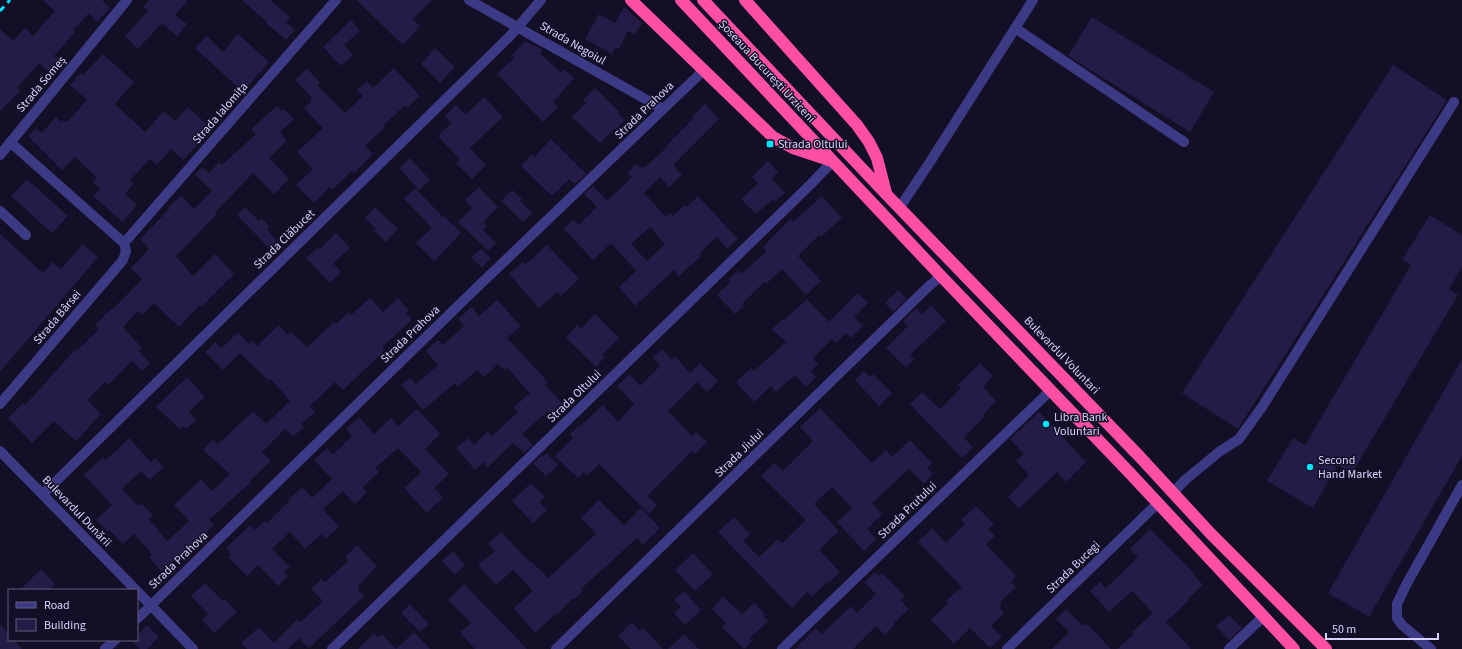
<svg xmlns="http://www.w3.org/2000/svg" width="1462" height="649" font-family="'Source Sans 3',sans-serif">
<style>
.building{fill:#241b47;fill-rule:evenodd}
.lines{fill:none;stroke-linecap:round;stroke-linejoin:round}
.minor{stroke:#3d3a85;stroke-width:10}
.highway{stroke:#ff4fa3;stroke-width:12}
.rail{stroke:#00e5ff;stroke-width:3;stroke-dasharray:6 5;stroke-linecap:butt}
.poi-dot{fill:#00e5ff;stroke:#130f26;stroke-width:1.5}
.labels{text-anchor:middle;stroke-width:3;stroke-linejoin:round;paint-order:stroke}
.street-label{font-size:12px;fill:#d9d4ff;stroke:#130f26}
.poi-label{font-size:12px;fill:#d9d4ff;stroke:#130f26;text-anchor:start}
</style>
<rect width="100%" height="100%" fill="#130f26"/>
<path class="building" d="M43,0h59l8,8 -13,14 -8,-9 -16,17 2,2 -21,24 9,8 -11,11 -13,-12 -22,25 3,3 -20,20v-82l13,12 12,-13 8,8 22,-25z
M149,0h39l-13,15 12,9 -10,12 -15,-13 -24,26 -13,-13 23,-25 -5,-4z
M242,0h28l20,17 -4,5 9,8 -9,10 -20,-17 1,-1z
M356,0h76l-19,19 7,7 -17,19z
M624,7l18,16 -7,11 -7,-3 -9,18 -4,-1 -3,6 -27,-15 14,-25 16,9z
M1092,17l122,75 -24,40 -122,-76z
M351,20l9,11 -16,14 9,10 -12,11 -18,-19z
M238,34l31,28 -26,30 -48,-44 12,-12 16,16z
M525,41l18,9 -3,3 21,20 3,-4 10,9 -21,24 5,5 -15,15 -46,-48 17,-16 -2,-3z
M435,48l20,19 -15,16 -19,-19z
M103,54l31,28 -19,22 30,28 19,-21 11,10 13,-14 22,20 -13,15 2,1 -16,17 -12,-11 -14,16 -7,-6 -20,21 4,3 -9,11 12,11 -14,17 -30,-26 7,-7 -7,-6 4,-5 -22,-21 -13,13 -34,-34 8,-8 6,5 14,-16 5,5 2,-2 4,2 20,-22 -17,-15 11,-12 2,2z
M1393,65l54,35 -209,329 -56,-36z
M394,68l26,28 -13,12 -2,-3 -21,20 1,2 -20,19 8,8 -19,19 -2,-2 -20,19 -2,-3 -16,16 -18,-18 17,-16 -16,-17 26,-24 -19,-20 8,-7 -2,-1 2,-2 -17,-18 12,-11 13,13 -3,3 28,28 18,-17 -6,-6 10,-9 6,7z
M595,88l25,24 -1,2 6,6 -10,10 -1,-1 -14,14 -28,-26 14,-14 -3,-3z
M484,97l19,20 -33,31 16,17 -14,14 -16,-16 4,-3 -22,-24 13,-13 -6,-7 11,-11 9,10z
M705,104l14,15 -46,46 9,10 -13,12 -9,-10 -16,16 22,24 4,-4 3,3 12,-11 2,2 11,-11 40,43 -11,10 -10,-12 -18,17 2,2 -22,20 -5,-6 -39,36 -16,-19 17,-16 -25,-28 -18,17 -29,-31 9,-9 6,5 18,-18 -13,-13 9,-8 14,15 25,-24 -5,-4 9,-9 5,4 1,-2 2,2 23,-21 -1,-1 27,-27 -1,-2zM650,227l15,17 -18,17 -16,-17z
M277,106l5,5 2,-2 10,10 -14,13 7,9 -18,17 20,21 -15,15 -21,-21 -38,40 1,2 -40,41 17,20 22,-22 19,20 -33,33 -1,-2 -21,22 -25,-24 -11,12 -5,-4 -15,16 19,21 -3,3 11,12 -8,8 -10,-10 -24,24 -3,-3 -18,18 14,14 -25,27 -22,-20 -22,22 -24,-25 15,-15 2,2 51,-56 2,1 21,-21 -4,-4 17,-17 1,1 29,-30 -11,-11 18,-19 -9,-10 30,-31 -2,-1 13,-12 13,14 18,-18 -17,-16 7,-8 7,6 10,-11 3,3 34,-31 -5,-5z
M551,139l35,35 -11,10 -6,-5 -17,17 -31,-30 11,-12 2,3z
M410,158l20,22 -11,10 -20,-22z
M768,161l10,11 -6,7 13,14 -10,9 -2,-3 -17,15 -15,-15 17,-16 -6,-6z
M27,179l41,37 -16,17 -41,-37z
M479,187l19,20 -15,15 4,4 -4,4 13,13 -8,8 -30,-29 14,-14 -7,-8z
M415,188l28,29 1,-1 17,17 -27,28 -18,-18 16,-15 -28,-29z
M512,190l10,9 -2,2 12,12 -9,9 -22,-21z
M822,196l20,22 -21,19 -2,-2 -21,21 23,25 -15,14 -24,-26 -16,15 -2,-2 -22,22 2,2 -9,8 -18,-19 13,-13 -2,-2 10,-10 3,4 26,-23 -4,-4 27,-28 3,3z
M245,207l14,14 3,-3 8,9 -3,3 10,11 -8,7 -32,-33z
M375,207l23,22 -12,13 -12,-11 2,-2 -11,-11z
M1430,215l32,20v32l-13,22 9,6 -106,178 -15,-8 -24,43 -46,-27 26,-43 12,7 106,-180 -9,-5z
M336,233l14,15 -17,15 8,9 -11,11 -24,-25 12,-11 2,2z
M0,234l43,39 9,-11 9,7 22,-25 15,13 -98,115z
M547,245l32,34 -18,17 -3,-4 -19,16 -30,-34 14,-12 2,3z
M481,249l10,9 -9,10 -11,-11z
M898,290l9,9 -14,13 -8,-9z
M857,293l11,10 -14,14 9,9 -12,12 -5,-5 -10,10 -4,-4 -19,19 5,6 -7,7 5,6 -10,10 -11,-12 -19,17 -5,-6 -17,16 -18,-20 15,-14 3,3 32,-29 -14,-13 11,-10 1,1 23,-21 22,23z
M370,298l13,14 15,-14 11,12 -3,3 6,7 -30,27 2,3 -4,5 -37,35 -8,-8 -25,24 5,6 -14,12 3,3 -11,10 -8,-8 -23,23 9,9 -21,20 1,1 -42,38 5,5 -22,22 -1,-2 -30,26 -12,-14 3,-3 -18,-20 -11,10 -13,-14 -2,2 -12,-12 16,-15 -28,-30 19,-18 3,3 23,-22 22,24 4,-4 8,9 -13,13 -9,-9 -19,18 16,17 3,-3 12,12 -4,4 18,22 22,-20 -15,-16 27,-26 11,12 18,-17 -27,-24 10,-11 5,5 35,-33 13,13 24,-23 -19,-22 -2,2 -29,-28 -17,17 -18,-18 10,-10 7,6 16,-16 11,12 3,-3 5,5 22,-21 9,10 3,-3 16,15 27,-25 2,2 13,-12 2,3z
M497,300l24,26 -14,12 41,44 -3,3 20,21 -12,11 -5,-6 -26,23 11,11 -9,8 -11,-10 -25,24 -5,-5 -8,8 -19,-22 12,-10 6,7 14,-14 4,5 26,-24 -4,-5 16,-14 -23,-25 -3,2 -6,-6 -14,13 -7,-7 -19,17 -3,-4 -32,27 -22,-25 9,-7 6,6 22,-19 -12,-14 12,-11 5,5 21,-19 -6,-7 14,-12 7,9z
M931,305l15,16 -36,34 4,4 -8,9 -20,-20 22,-22 -5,-5 13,-13 6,6z
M595,314l24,24 -17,17 2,3 -8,9 -30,-29 11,-13 4,4z
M662,349l10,11 3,-4 15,17 10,-10 18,18 -11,11 -10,-10 -29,29 24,25 4,-4 11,10 -12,12 -3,-3 -45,45 10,9 -8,9 -50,-50 -12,12 -3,-4 -6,6 -23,-22 18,-18 -3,-4 8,-8 1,1 24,-22 15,17 16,-18 -17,-18 12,-12 11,12 20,-20 -7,-9z
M1462,359v97l-93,161 -41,-24z
M980,363l13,13 -10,11 13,14 -13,14 1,2 -20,21 9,9 -11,11 -52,-54 12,-12 18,17 21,-21 -3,-3z
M864,371l6,6 3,-3 19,19 -13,13 -24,-26z
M187,377l18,20 -16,15 7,8 -10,9 -3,-3 -3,3 -24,-22z
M820,408l52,55 14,-13 6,7 18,-17 22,23 -5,5 6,6 -9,10 -15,-15 -37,34 10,11 -15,15 9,10 -12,12 -27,-29 15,-14 -20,-21 -18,17 25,27 -20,19 21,22 -11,11 -1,-2 -16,16 -5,-5 -15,16 -74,-76 16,-15 16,17 -7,7 16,16 19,-18 4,4 24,-23 -45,-44 13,-13 9,8 30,-30 -13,-14z
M417,409l23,25 -15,15 24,25 -15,14 9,9 -16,16 -23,-25 17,-16 -23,-24 -23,20 4,4 -16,15 4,5 -12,12 -12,-13 -20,18 16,18 -13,12 -5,-5 -16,15 -15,-17 -18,17 18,18 -6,5 4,4 -10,10 -20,-21 -11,11 -19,-19 3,-3 -5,-6 24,-23 5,5 10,-9 2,2 23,-23 -1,-1 13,-12 10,11 20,-19 -18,-19 13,-12 6,7 19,-19 -6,-7 13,-12 15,17 17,-16 7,8z
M1039,412l47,50 -20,20 -9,-10 -38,37 -11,-12 21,-22 -13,-14 8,-7 -14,-15z
M547,453l11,12 -12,11 -13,-13 9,-8 1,1z
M531,483l14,14 -6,5 8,8 -14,13 -21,-22z
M599,500l25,25 17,-17 19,20 -17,17 -6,-7 -56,51 2,2 -8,8 -2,-1 -16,17 -1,-1 -21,19 -21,-25 19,-17 -20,-21 -17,15 -18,-20 17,-14 -7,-7 13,-12 30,31 1,-1 16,16 48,-44 -15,-16z
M976,506l18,18 -6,5 7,7 -9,8 30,32 -5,6 5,5 -16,15 2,2 -3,3 5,6 -13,13 11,11 -12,11 -20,-20 -16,16 -23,-24 17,-17 -2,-2 16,-14 -44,-45 14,-14 14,15 19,-19 -4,-4z
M1150,529l43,43 -1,1 11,12 -15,14 1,1 -23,22 25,27h-74l17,-15 -2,-2 21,-19 -21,-22 -23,21 -19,-21 10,-9 6,6 32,-31 -8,-8z
M357,545l20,21 -19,20 2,2 -2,2 6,6 -55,52 -10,-10 -11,11h-41l-6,-6 18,-16 15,16 23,-24 4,3 22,-21 -12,-12 10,-10 4,3 23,-21 -3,-4z
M453,551l12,14 -10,10 -13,-14z
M693,553l20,21 -18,17 -20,-21z
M41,569l14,15 -6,6h-29z
M875,572l4,4 3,-3 23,23 -5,4 9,9 -15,14 1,1 -10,11 -9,-9 -23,23h-58l21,-21 6,6 29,-28 6,7 19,-19 -12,-12z
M205,583l18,18 2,-2 12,13 -23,21 -12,-13 6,-6 -17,-18z
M464,584l63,65h-52l-15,-17 11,-9 -23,-23z
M684,591l17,19 -16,15 -11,-12 7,-6 -7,-7z
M723,597l19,17 12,-11 11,11 -2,2 5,5 -18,17 2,3 -8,8 -22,-22 4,-4 -14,-14z
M410,604l19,20 -9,8 -19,-19z
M1066,609l17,17 3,-3 25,26h-59l17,-17 -13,-13z
M1229,615l13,13 -13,12 -13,-14z
M632,622l8,9 3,-3 20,21h-32l-13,-13z
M0,624l9,10v6h5l8,9h-22z
M147,625l12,12 -12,12h-7l-8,-8 5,-1v-4z
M414,632l16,17h-72l16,-16 4,4 4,-3 14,15z
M684,634l15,15h-31z"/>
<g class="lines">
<path class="minor" d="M469,0l194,109
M1015,28l169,114
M10,142l114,101
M0,155l127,-155
M900,207l30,-45 103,-162
M0,211l26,24
M124,243l212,-243
M0,404l123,-144 3,-9 -2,-8
M0,451l136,139
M1173,493l12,-13 34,-28 20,-13 23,-32 192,-305
M43,494l467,-458 31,-36
M137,591l56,58
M137,619l330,-322 237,-227
M105,649l10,-9
M332,649l478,-464 23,-24
M556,649l373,-363 12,-10
M782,649l268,-258
M1007,649l150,-145
M1229,649l34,-32
M1431,649l-29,-24 -5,-7v-14l9,-19 56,-100"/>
<path class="highway" d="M631,0l142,137 20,11 39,13
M681,0l260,276 186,194 167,179
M703,0l183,194 254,263 71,77 115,115
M745,0l112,125 12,17 8,16 9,35"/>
<path class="rail" d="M0,11l10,-11"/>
</g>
<g class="poi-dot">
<rect x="766" y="140" width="8" height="8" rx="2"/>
<circle cx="1046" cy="424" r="4"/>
<circle cx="1310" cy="467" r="4"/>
</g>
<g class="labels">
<g class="street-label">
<text transform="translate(573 43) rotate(30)" y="4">Strada Negoiul</text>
<text transform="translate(767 71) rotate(47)" y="4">Șoseaua București Urziceni</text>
<text transform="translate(41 84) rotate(-50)" y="4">Strada Someș</text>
<text transform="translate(644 110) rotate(-44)" y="4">Strada Prahova</text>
<text transform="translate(220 113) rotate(-49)" y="4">Strada Ialomița</text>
<text transform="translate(284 239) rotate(-44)" y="4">Strada Clăbucet</text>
<text transform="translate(57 317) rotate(-50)" y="4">Strada Bârsei</text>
<text transform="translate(410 334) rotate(-44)" y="4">Strada Prahova</text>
<text transform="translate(1062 355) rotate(46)" y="4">Bulevardul Voluntari</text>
<text transform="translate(574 396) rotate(-44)" y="4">Strada Oltului</text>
<text transform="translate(739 453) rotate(-44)" y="4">Strada Jiului</text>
<text transform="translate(907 510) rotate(-44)" y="4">Strada Prutului</text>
<text transform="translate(77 511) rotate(46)" y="4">Bulevardul Dunării</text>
<text transform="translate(178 560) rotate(-44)" y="4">Strada Prahova</text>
<text transform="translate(1073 567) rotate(-44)" y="4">Strada Bucegi</text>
</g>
<g class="poi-label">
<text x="778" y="148">Strada Oltului</text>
<text x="1054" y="421">Libra Bank<tspan x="1054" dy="14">Voluntari</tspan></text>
<text x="1318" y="464">Second<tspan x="1318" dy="14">Hand Market</tspan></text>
</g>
</g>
<rect x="8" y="589" width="130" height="52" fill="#130f26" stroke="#625e7d"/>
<rect x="16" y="602" width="20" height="6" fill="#3d3a85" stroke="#625e7d"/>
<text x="44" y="609" font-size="12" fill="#d9d4ff">Road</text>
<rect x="16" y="619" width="20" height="12" fill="#241b47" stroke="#625e7d"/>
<text x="44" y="629" font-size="12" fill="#d9d4ff">Building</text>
<path d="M1326 633v6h112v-6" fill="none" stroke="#d9d4ff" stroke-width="2"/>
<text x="1332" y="633" font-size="12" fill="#d9d4ff" stroke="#130f26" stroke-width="3" paint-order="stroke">50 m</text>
</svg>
